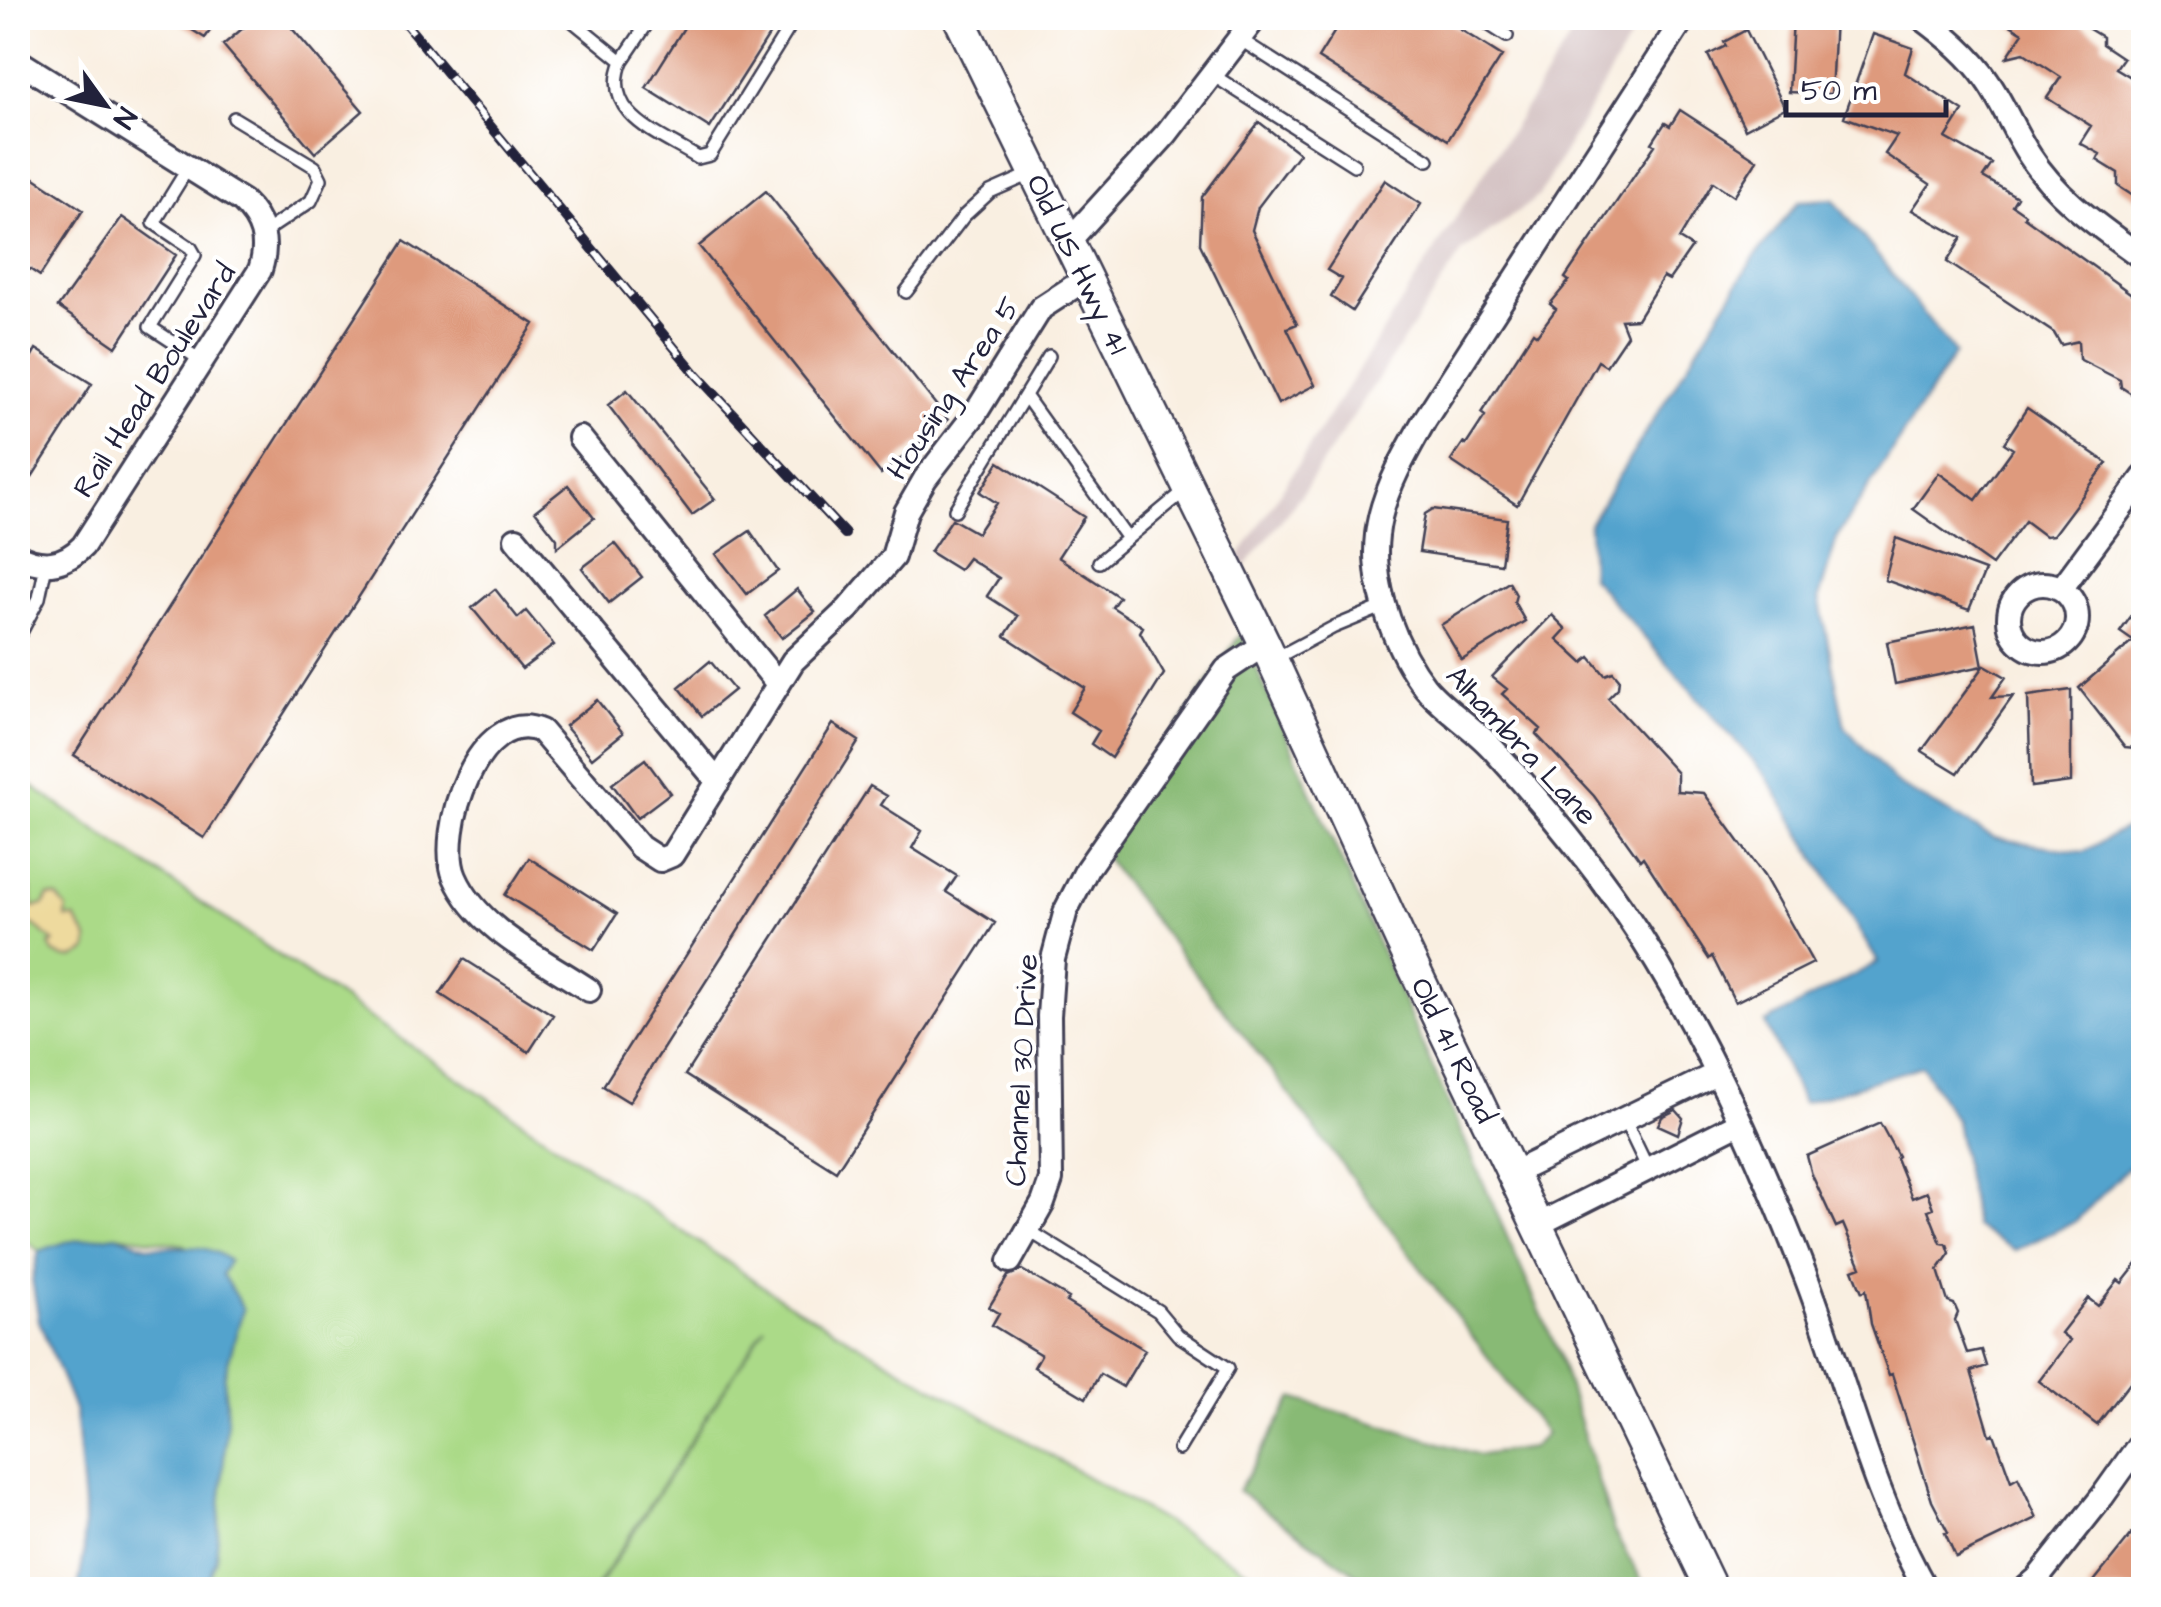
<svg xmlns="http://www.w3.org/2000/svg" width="2161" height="1607" font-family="'Architects Daughter',sans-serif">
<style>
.industrial{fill:#d2bfc0}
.green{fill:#abda88;stroke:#667e62;stroke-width:2.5}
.forest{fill:#88ba74;stroke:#556e58;stroke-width:2.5}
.sand{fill:#eeda9e;stroke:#887e6c;stroke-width:2.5}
.water{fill:#53a3cd;stroke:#3a6284;stroke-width:2.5}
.building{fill:#de9a7d}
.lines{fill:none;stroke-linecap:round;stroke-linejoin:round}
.service-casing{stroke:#424154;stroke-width:16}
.minor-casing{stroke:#424154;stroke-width:28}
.tertiary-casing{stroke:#424154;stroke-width:35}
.service{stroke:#fff;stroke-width:11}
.minor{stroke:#fff;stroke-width:22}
.tertiary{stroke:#fff;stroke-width:30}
.rail-casing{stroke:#22223b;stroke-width:10}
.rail{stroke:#fff;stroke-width:6;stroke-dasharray:19;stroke-linecap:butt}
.labels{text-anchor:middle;stroke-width:8;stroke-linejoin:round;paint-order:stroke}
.street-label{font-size:30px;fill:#22223b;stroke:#fff}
</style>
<rect width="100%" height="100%" fill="#fff"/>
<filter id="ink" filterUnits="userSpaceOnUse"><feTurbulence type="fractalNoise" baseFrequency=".01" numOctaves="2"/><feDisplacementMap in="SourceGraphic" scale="20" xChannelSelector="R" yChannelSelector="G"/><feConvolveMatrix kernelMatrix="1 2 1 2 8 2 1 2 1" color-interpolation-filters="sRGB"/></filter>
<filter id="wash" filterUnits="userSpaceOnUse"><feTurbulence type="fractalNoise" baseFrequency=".0048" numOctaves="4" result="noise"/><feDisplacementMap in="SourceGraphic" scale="40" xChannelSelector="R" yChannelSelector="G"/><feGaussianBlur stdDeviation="2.25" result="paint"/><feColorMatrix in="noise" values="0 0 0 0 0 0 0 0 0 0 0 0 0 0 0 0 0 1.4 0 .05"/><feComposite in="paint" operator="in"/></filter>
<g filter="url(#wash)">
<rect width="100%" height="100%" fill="#f9efe1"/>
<path class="industrial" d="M1583,18h59l-104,179 -76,55 -161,243 -57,73 -4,-13z"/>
<path class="green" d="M18,777l765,523 497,289h-683l168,-263 -170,263h-390l11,-31 11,-139 -3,-42 19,-68 -59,-64 -68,-10 -77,16 -21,-16z"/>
<path class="forest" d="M1241,633l317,719 56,180 33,57h-269l-140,-98 55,-93 186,57 53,-7 14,-14 -290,-383 -151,-193 34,-71z"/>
<path class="sand" d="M18,877c15,3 13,18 15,30l11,-2 4,-9 9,1 10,12 -1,9h9l13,20v12c-14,11 -21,9 -35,3l-4,-9 5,-2 -20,-17 -16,-4z"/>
<path class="water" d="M1833,199l122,154 -117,182 -19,63 26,129 52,57 98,54 88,14 60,-34v335l-68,69 -60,28 -40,-23 -19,-106 -34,-55 -119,37 -38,-80 113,-61 -112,-186 -175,-199 -2,-53 162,-262 48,-61z
M116,1235c10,3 21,9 32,11 28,4 58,-6 81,15l-7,13 21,35 -19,68 3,42 -11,139 -11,31h-127l6,-35v-48l-9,-94 -36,-91 -7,-41 7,-29 27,-9z"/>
<g id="blocks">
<path class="building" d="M173,18h46l-14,20z
M255,18h28l80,93 -48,42 -92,-108z
M690,18h90l-70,110 -64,-40z
M1343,18h99l60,38 -54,84 -130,-82z
M1793,18h42l-4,76 -42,-2z
M1999,18h72l31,19v7l21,14 -7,10 28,17v118l-26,-17v-13l-21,-13 3,-6 -20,-11 11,-17 -44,-28 14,-21 -37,-24 -17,4 16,-24z
M1746,30l39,78 -40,21 -37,-74 18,-9 -2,-4z
M1873,34l40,14 -8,25 58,38 -17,27 46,26 -9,13 34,20 -5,8 13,9 -1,3 120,86v99l-23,-15 -1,-7 -41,-21 -1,-18 -17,4 -7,-12 -107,-71 15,-24 -50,-28 18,-26 -45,-30 12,-18 -53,-19z
M1680,110l77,50 -23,36 -21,-14 -34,57 13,8 -23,33 -6,-3 -26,42 -16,1 6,15 -21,31 -8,-5 -81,144 -66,-44 12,-18 3,2 19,-29 -4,-3 52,-81 4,3 19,-26 -6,-5 19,-23 -4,-3 90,-133 -3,-2 13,-20 5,3z
M1259,122l40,31 -41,54 -6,23 45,94 -10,4 28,57 -37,19 -78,-160 2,-47z
M30,175l53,35 -43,66 -22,-15v-67z
M1385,180l36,24 -69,107 -21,-14 11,-18 -15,-9z
M766,191l182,229 -67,54 -182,-228z
M122,217l54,38 -60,92 -58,-40z
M404,241l130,83 -330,514 -130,-83z
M18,347l14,9 4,-7 56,35 -60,93 -14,-10z
M627,390l88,109 -23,16 -84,-110z
M2027,408l80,55 -54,72 -8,1 -20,-15 -33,44 -79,-56 26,-36 37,27 37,-51 -9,-6z
M999,462l85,55 -26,40 61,40 -7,10 31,20 -3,5 24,42 -53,84 -20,-14 8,-13 -29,-19 15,-24 -80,-52 13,-20 -31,-20 12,-18 -31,-20 -9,12 -29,-18 22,-33 25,14 20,-30 -17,-11z
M568,485l26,33 -37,30v-9l-22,-28z
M1433,509l74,10 -6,45 -82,-12 6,-38z
M750,531l28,40 -31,23 -31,-40z
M1896,538l89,33 -16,39 -84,-30z
M615,543l27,34 -33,26 -27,-35z
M1509,582l7,13 -2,7 11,19 -63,39 -21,-35z
M495,589l23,29 8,-7 28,34 -32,24 -50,-61z
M797,589l18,23 -33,26 -17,-22z
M2144,598v142l-9,8 -10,-1 -46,-59 54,-47 -13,-9z
M1552,615l14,14 -9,10 26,24 7,-6 15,18 8,-3 6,7 -1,9 -10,10 69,75v18l27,2 60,83 49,87 -78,39 -23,-46 -3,3 -66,-102 -3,3 -46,-64 -58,-62 5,-5 -39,-35 5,-5 -15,-12z
M1975,624l8,42 -88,18 -8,-42z
M710,661l24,29 -32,26 -23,-29z
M1985,665l21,12 -14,20 21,-1 -55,77 -36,-22z
M2071,690v92l-40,5 -3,-91z
M597,700l26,33 -31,25 -27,-32z
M833,724l26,17 -230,361 -26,-16z
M645,759l25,34 -33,25 -25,-34z
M870,786l17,10 -6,9 41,26 -10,17 45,28 -11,16 49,31 -159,248 -151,-96z
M529,858l88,56 -23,36 -89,-55z
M464,959l89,56 -24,37 -89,-58z
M1676,1110l7,8 -5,16 -20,-9 4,-8z
M1880,1123l18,33 -2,2 16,40 15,-6 6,16 -5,2 13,33 6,1 3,9 -12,17 10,32 6,2 4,9 -3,7 12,33 14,-3 5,16 -15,5 19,64 4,-1 17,47 7,-4 19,41 -81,39 -11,-24 3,-1 -16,-31 -40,-127 -3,1 -18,-51 -5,-34 -4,2 -9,-22 8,-3 -18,-43 -7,3 -24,-52 -5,-19z
M2144,1255v109l-47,61 -58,-44 31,-41 -9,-7 27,-35 10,8 20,-26 4,3z
M1022,1270l47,28 -3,4 79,48 -22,37 -23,-13 -14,24 -52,-31 7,-12 -49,-30 7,-12 -10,-6 19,-31z
M2144,1519v71h-57z"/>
</g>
</g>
<g filter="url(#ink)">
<use href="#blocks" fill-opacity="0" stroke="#424154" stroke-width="2.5"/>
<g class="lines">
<defs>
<path id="service" d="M569,18l53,43c-22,54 38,73 76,97l12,-3 85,-137
M1479,18l28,18
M1238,38l190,122
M622,61l29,-43
M1211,74l143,91
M234,118l81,49 6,12 -10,22 -48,32
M188,168l-34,55 37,25 4,7 -45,72 52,34
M906,292l58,-76 26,-24 43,-19
M1026,397l100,140
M955,510l94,-154
M1099,562l89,-74
M18,638l21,-40 7,-33
M1276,658l58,-31 51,-21
M1624,1119l24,50
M1028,1230l130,81 20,24 50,33 -49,81"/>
<path id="minor" d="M1684,18l-260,403c-41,72 -64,116 -35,199 8,22 21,48 36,67 19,23 47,39 67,61 46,50 90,103 129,159 75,109 135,241 183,365 41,105 66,219 122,318
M1922,18c24,18 49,38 66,64 16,23 26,50 42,74 28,44 72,72 114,103
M18,61l224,140c21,20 27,41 18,69l-177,276c-20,20 -41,22 -65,10
M1067,243l99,-109 89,-116
M580,438l198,246
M516,539l202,243
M2009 618a34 34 0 1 1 68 0a34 34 0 1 1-68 0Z
M2061,589l83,-112
M589,990c-46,-31 -111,-60 -134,-113 -19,-44 24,-173 86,-146l99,116 20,13 12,-5 121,-194 55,-52 45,-52 13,-45 19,-33 50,-65 66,-106 43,-28
M1513,1173l203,-99
M1537,1225l202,-102
M1010,1261l33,-58 8,-23 -2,-164 4,-57 13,-49 21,-41 139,-199 39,-26
M2024,1590l13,-11 65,-82 42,-59"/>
<path id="tertiary" d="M959,18l306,626 137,299 310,647"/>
</defs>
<use href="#service" class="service-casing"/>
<use href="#minor" class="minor-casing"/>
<use href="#tertiary" class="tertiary-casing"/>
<use href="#service" class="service"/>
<use href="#minor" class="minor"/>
<use href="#tertiary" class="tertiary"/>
<defs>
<path id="rail" d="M401,18l296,357 148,159"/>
</defs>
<use href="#rail" class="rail-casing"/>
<use href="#rail" class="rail"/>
</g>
</g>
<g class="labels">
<g class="street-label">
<text transform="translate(1078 264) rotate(64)" y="10">Old US Hwy 41</text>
<text transform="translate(154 380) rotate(-57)" y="10">Rail Head Boulevard</text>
<text transform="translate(953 388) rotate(-56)" y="10">Housing Area 5</text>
<text transform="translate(1522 745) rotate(47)" y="10">Alhambra Lane</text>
<text transform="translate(1454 1050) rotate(64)" y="10">Old 41 Road</text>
<text transform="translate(1021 1070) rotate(-87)" y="10">Channel 30 Drive</text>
</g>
</g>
<rect width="2161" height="1607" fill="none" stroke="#fff" stroke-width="60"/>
<g transform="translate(105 105) rotate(123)" stroke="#ffffff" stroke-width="8" paint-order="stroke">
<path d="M0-8L18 38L0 25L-18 38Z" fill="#22223b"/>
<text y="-15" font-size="28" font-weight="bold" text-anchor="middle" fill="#22223b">N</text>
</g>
<path d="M1786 100v15h160v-15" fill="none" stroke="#22223b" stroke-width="5"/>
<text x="1801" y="100" font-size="30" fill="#22223b" stroke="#ffffff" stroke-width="8" paint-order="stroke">50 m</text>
</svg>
